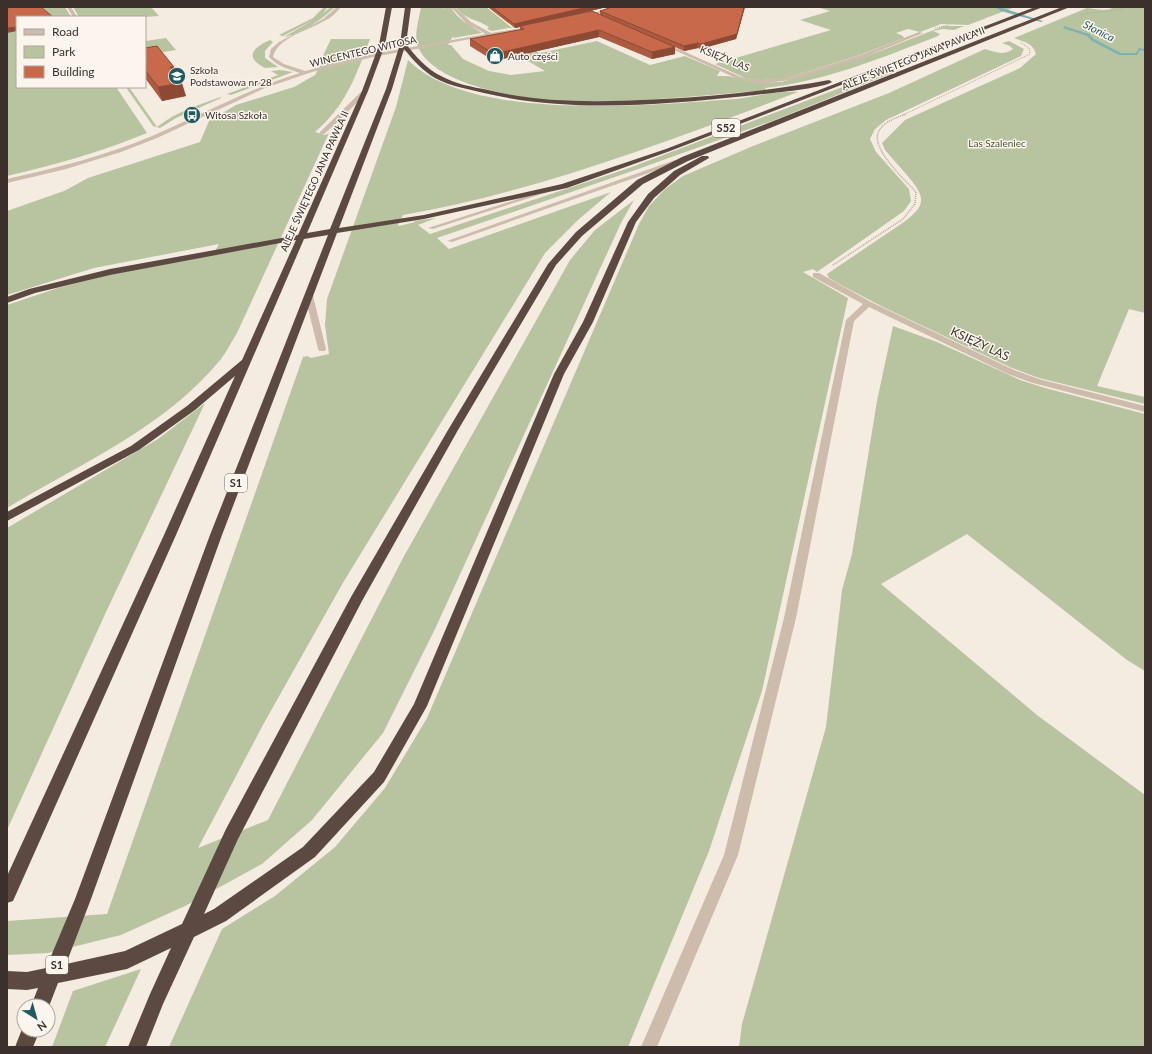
<svg xmlns="http://www.w3.org/2000/svg" width="1152" height="1054" font-family="Lato,sans-serif">
<style>
.green{fill:#b8c4a0}
.lines{fill:none;stroke-linecap:round;stroke-linejoin:round}
.stream{fill:#7fb0b2;fill-rule:evenodd}
.path-far1{stroke:#b9a596;stroke-width:1;stroke-dasharray:1 1;stroke-linecap:butt}
.path{stroke:#b9a596;stroke-width:1.5;stroke-dasharray:1 1;stroke-linecap:butt}
.minor{fill:#cdbbac;fill-rule:evenodd}
.highway{fill:#5c4a42;fill-rule:evenodd}
.wall{fill:#ac5a40}
.shaded-wall{fill:#8c4a34}
.building{fill:#c8694b;stroke:#8c4a34}
.labels{text-anchor:middle;stroke-width:3;stroke-linejoin:round;paint-order:stroke}
.far-street-label{font-size:10px;fill:#3b302b;stroke:#fbf5ee}
.far-poi-label{font-size:10px;fill:#3b302b;stroke:#fbf5ee;text-anchor:start}
.far-park-label{font-size:10px;fill:#4a5a2e;stroke:#fbf5ee}
.far-water-label{font-size:11px;font-style:italic;fill:#1f5a5e;stroke:#fbf5ee}
.shield{fill:#fbf5ee;stroke:#756b66;stroke-width:1}
.shield-label{font-size:11px;font-weight:bold;fill:#3b302b}
.street-label{font-size:12px;fill:#3b302b;stroke:#fbf5ee}
</style>
<rect width="100%" height="100%" fill="#f4ebe1"/>
<path class="green" d="M7,7h58l6,10h-54v70h99l31,46c-46,19 -92,32 -140,43z
M73,7h78l8,9 -14,1h-66z
M324,7h4l-5,6 8,-6h4c-11,11 -36,28 -51,30l31,-18 -32,17 -4,-1 34,-17z
M421,7h22l1,3v-3h7c6,12 20,19 31,26l-29,5v-2l-5,9h3l12,14 26,12 22,4 34,-4 -51,-30 15,-4 31,16 57,-12 53,24 35,-9 35,15 -3,5h11l29,7 25,-1 93,-29 69,-27h20l-10,4 -11,-1 -10,2 7,3 -2,2c-57,22 -112,45 -173,52l1,2c-67,6 -136,13 -204,11 -38,-2 -121,-14 -142,-50 -8,-13 -1,-30 1,-44z
M456,7h30l25,20 20,-4 1,1 -40,7 -5,-2 2,-2c-14,-9 -22,-6 -33,-20z
M817,7h198l-47,18 -27,-1 -21,8 -12,-3 -12,4 7,3 1,2 -47,18 -73,23 -24,1 -15,-2 -30,-14 116,-34 -31,-10 30,-9z
M1107,7h38v306l-16,-4 -32,77 48,11v7l-106,-26 -27,-10 -127,-60 -42,-22 -14,-8 -2,-4 77,-52c25,-18 20,-27 2,-48 -7,-8 -14,-16 -21,-24l-3,-7 23,-23 115,-52 16,-14c-3,-11 -12,-12 -22,-16l73,-30 16,2 9,-1z
M166,38l10,12 -31,5v-14z
M331,39h39c-14,36 -24,67 -55,93l10,3 4,-2 -92,200c-5,8 -10,18 -16,26 -56,69 -140,104 -214,149v-203l51,-17 50,-13 105,-20 6,-11 -125,24 -87,27v-84l57,-20 24,-13 112,-36 9,-21 27,-16 58,-18 21,-12 7,-12 -2,-1z
M270,40l3,2 -8,9v7l13,9 -13,1c-22,-11 -11,-21 5,-28z
M1009,41l15,8 -3,7 -135,64 -11,9 -5,10 6,13 33,37 2,12 -7,10 -87,61 -4,-3 -10,3 45,26 -86,393 -53,160 -81,196h-459l53,-118 53,-33 60,-49 50,-59 42,-70 212,-494 10,-18 16,-17 18,-13 70,-30 136,-53 96,-44c9,3 19,7 28,0l-3,-3 -8,-3z
M408,60c63,63 243,45 327,39 20,-2 44,-9 63,-7 -129,49 -259,99 -395,123l-5,10 1,1 16,-4 -1,-1 22,-3 -18,7 12,9 199,-66 256,-97 7,2 -120,48 -131,47 -204,70 12,11 162,-57 -32,27 -34,34 -201,328 -80,142 -66,125 70,-28 135,-262 167,-298 25,-30 39,-30 -13,23 -186,406 -52,104 -71,87 -50,44 -77,42 -64,29 -73,18 -41,2v-34l100,-7 196,-557 4,-1 4,2 18,-4 -4,-29 2,-26 69,-192z
M280,70l13,2 -62,23 -4,-1 51,-19 -7,-4z
M129,87l28,40c19,-15 41,-22 64,-30v1l-45,20 -16,10 -7,-2 -26,-37z
M893,326l44,16 83,38 25,8 100,26v257l-18,-11 -160,-126 -86,50 156,131 108,80v252h-406l3,-23 84,-297 16,-137 10,-36 25,-153z
M205,403l-99,209 -99,218v-302l151,-89z
M141,969l-36,78h-53l21,-56z"/>
<g class="lines">
<path class="stream" d="M995,7h4l44,14 -2,1 -40,-11z
M1064,26l25,8 5,5 27,14h15l3,-5 6,1v2l-5,-1 -3,5h-18l-27,-14 -5,-5 -24,-8z"/>
<path class="path-far1" d="M1081,14l37,-4 8,-3
M935,28l14,-3
M903,115l127,-61 -1,-6 -9,-6"/>
<path class="path" d="M833,265l70,-46 12,-15 1,-12c-11,-12 -44,-42 -38,-59 4,-11 18,-15 28,-19"/>
<path class="minor" d="M67,7h4l6,10h-4z
M337,7h4c-5,6 -10,11 -17,14 -16,10 -46,16 -51,36l11,7 21,7 68,-17 113,-20 -19,-10 -16,-17h4l16,15 20,11 43,-7 2,1 -163,30 -61,15 -47,16 -108,50 -36,14 -55,17 -59,14v-4c49,-11 98,-23 145,-43 50,-21 96,-47 148,-63 -12,-4 -23,-7 -31,-16l2,-8 8,-7 44,-23z
M614,7h7l-36,10 -2,-1z
M919,32l4,1 -61,25 -72,22 -29,4 -23,-5 -77,-35 4,-1 76,34 20,3 26,-2 71,-22z
M363,90l5,1 -27,28 -17,15h-4v-2z
M675,160l2,1v2l-225,79 -5,-1z
M543,191l5,1 -115,37 -5,-1z
M813,273h6l52,29 143,68 25,9 106,27v6l-112,-29 -25,-9 -139,-67 -15,14 -58,297 -58,237 -81,192h-16l83,-192 60,-237 62,-298 17,-16 -50,-27z
M306,294h6l1,2 13,53 -1,2h-6l-1,-2 -13,-53z"/>
<path class="highway" d="M386,7h6l-7,38 -17,46 -61,142 23,-4 56,-140 14,-45 5,-37h6l-5,37c10,13 21,25 35,32 15,8 31,11 47,14 57,14 116,12 175,9 56,-3 111,-9 166,-19l3,2c-10,7 -71,12 -86,14 -87,9 -177,17 -262,-3 -17,-4 -34,-7 -49,-15 -12,-7 -22,-18 -31,-29l-12,40 -53,139 85,-13 138,-31 104,-35 369,-142h8l-373,144 -103,37 -143,31 -87,14 -115,302 -131,364 -25,65 59,-13 57,-27 44,-95 125,-232 97,-167 100,-166 28,-32 61,-52 45,-23 380,-150h8l-382,154 -45,23 -61,52 -26,29 -98,165 -96,171 -124,238 -34,75 10,-5 89,-62 71,-75 40,-68 140,-330 29,-52 45,-100 20,-28 26,-23 28,-15h6l1,2 -29,17 -26,23 -18,24 -43,100 -29,52 -137,332 -43,76 -69,75 -89,64 -32,16 -31,67 -17,43h-18l22,-53 21,-46 -44,21 -69,14 -10,26v-3h-17l7,-18 -11,2 -20,-1v-18l20,1 19,-4 29,-69 135,-364 118,-300 -24,4 -128,296 -163,366 -6,2v-27l157,-341 71,-159 -40,34 -56,40 -132,71v-9l124,-66 56,-40 55,-46 54,-120 -186,35 -75,18 -28,10v-6l22,-8 81,-20 188,-34 64,-144 17,-46z
M24,1024v6h16l-7,17h-18z"/>
</g>
<path class="wall" d="M489,7h118l-42,10 35,-2v-4l12,-4h133l-9,32 -36,10 -2,-1 -14,3 -9,-4v7l-23,5 -53,-22 -105,24 -24,-15v-7l50,-9v-3l-5,1 -26,-20z
M145,48l31,27 10,21 -24,5 -17,-23z"/>
<path class="shaded-wall" d="M588,7h19l-86,20 -1,-1v1l-5,1 -1,-4z
M744,7h1l-9,32 -36,10 1,-5z
M17,27v4l-10,2v-5z
M599,30v7l-105,24v-7z
M698,43v5l-14,3v-5z
M675,47v7l-23,5v-7z
M170,67h4l3,12z
M182,83l4,13 -24,5 -4,-14z"/>
<path class="building" d="M13,7h28l12,10h-36v10l-10,1v-20z
M492,7h96l-74,17z
M612,7h132l-7,27 -36,10 -3,-1 -14,3 -84,-35z
M592,11l83,36 -23,5 -53,-22 -105,24 -24,-15 54,-10 -4,-3z
M157,46l17,21h-4l12,16 -24,4 -13,-17v-22z"/>
<defs>
<symbol id="shop-disc" viewBox="-11 -11 22 22"><circle r="9.5" fill="#1f5a5e" stroke="#fbf5ee"/><path d="M-5-2.5h2.3a2.7 3.5 0 0 1 5.4 0H5L5.5 6h-11ZM-1.5-2.5h3a1.5 2.3 0 0 0-3 0Z" fill="#fff"/></symbol>
<symbol id="school-disc" viewBox="-11 -11 22 22"><circle r="9.5" fill="#1f5a5e" stroke="#fbf5ee"/><path d="M0-5L7-2L0 1L-7-2ZM-4 1L0 2.5L4 1V4Q0 6-4 4Z" fill="#fff"/></symbol>
<symbol id="bus-disc" viewBox="-11 -11 22 22"><circle r="9.5" fill="#1f5a5e" stroke="#fbf5ee"/><path d="M-5-6H5V4H4V6H2V4H-2V6H-4V4H-5ZM-3.5-4V0h7V-4ZM-3.5 1.2v1.5H-2V1.2ZM2 1.2v1.5H3.5V1.2Z" fill="#fff"/></symbol>
</defs>
<g fill-rule="evenodd">
<use href="#shop-disc" x="485" y="46" width="20" height="20"/>
<use href="#school-disc" x="167" y="66" width="20" height="20"/>
<use href="#bus-disc" x="182" y="105" width="20" height="20"/>
</g>
<g class="labels">
<g class="far-street-label">
<text transform="translate(363 51) rotate(-13)" y="4">WINCENTEGO WITOSA</text>
<text transform="translate(725 58) rotate(22)" y="4">KSIĘŻY LAS</text>
<text transform="translate(913 58) rotate(-22)" y="4">ALEJE ŚWIĘTEGO JANA PAWŁA II</text>
<text transform="translate(314 181) rotate(-66)" y="4">ALEJE ŚWIĘTEGO JANA PAWŁA II</text>
</g>
<g class="far-poi-label">
<text x="508" y="60">Auto części</text>
<text x="190" y="74">Szkoła<tspan x="190" dy="12">Podstawowa nr 28</tspan></text>
<text x="205" y="119">Witosa Szkoła</text>
</g>
<g class="far-park-label">
<text x="997" y="147">Las Szaleniec</text>
</g>
<g class="far-water-label">
<text transform="translate(1099 31) rotate(27)" y="4">Słonica</text>
</g>
<g class="shield">
<rect x="712" y="119" width="28" height="18" rx="3"/>
<rect x="225" y="474" width="22" height="18" rx="3"/>
<rect x="46" y="956" width="22" height="18" rx="3"/>
</g>
<g class="shield-label">
<text x="726" y="132">S52</text>
<text x="236" y="487">S1</text>
<text x="57" y="969">S1</text>
</g>
<g class="street-label">
<text transform="translate(980 344) rotate(25)" y="4">KSIĘŻY LAS</text>
</g>
</g>
<rect width="1152" height="1054" fill="none" stroke="#3b302b" stroke-width="16"/>
<rect x="16" y="16" width="130" height="72" fill="#fbf5ee" stroke="#aea6a0"/>
<rect x="24" y="29" width="20" height="6" fill="#cdbbac" stroke="#aea6a0"/>
<text x="52" y="36" font-size="12" fill="#3b302b">Road</text>
<rect x="24" y="46" width="20" height="12" fill="#b8c4a0" stroke="#aea6a0"/>
<text x="52" y="56" font-size="12" fill="#3b302b">Park</text>
<rect x="24" y="66" width="20" height="12" fill="#c8694b" stroke="#aea6a0"/>
<text x="52" y="76" font-size="12" fill="#3b302b">Building</text>
<g transform="translate(36 1018) rotate(143)"><circle r="19" fill="#fbf5ee" stroke="#aea6a0"/>
<path d="M0-3L7 15L0 10L-7 15Z" fill="#1f5a5e"/>
<text y="-6" font-size="11" font-weight="bold" text-anchor="middle" fill="#3b302b">N</text>
</g>
</svg>
